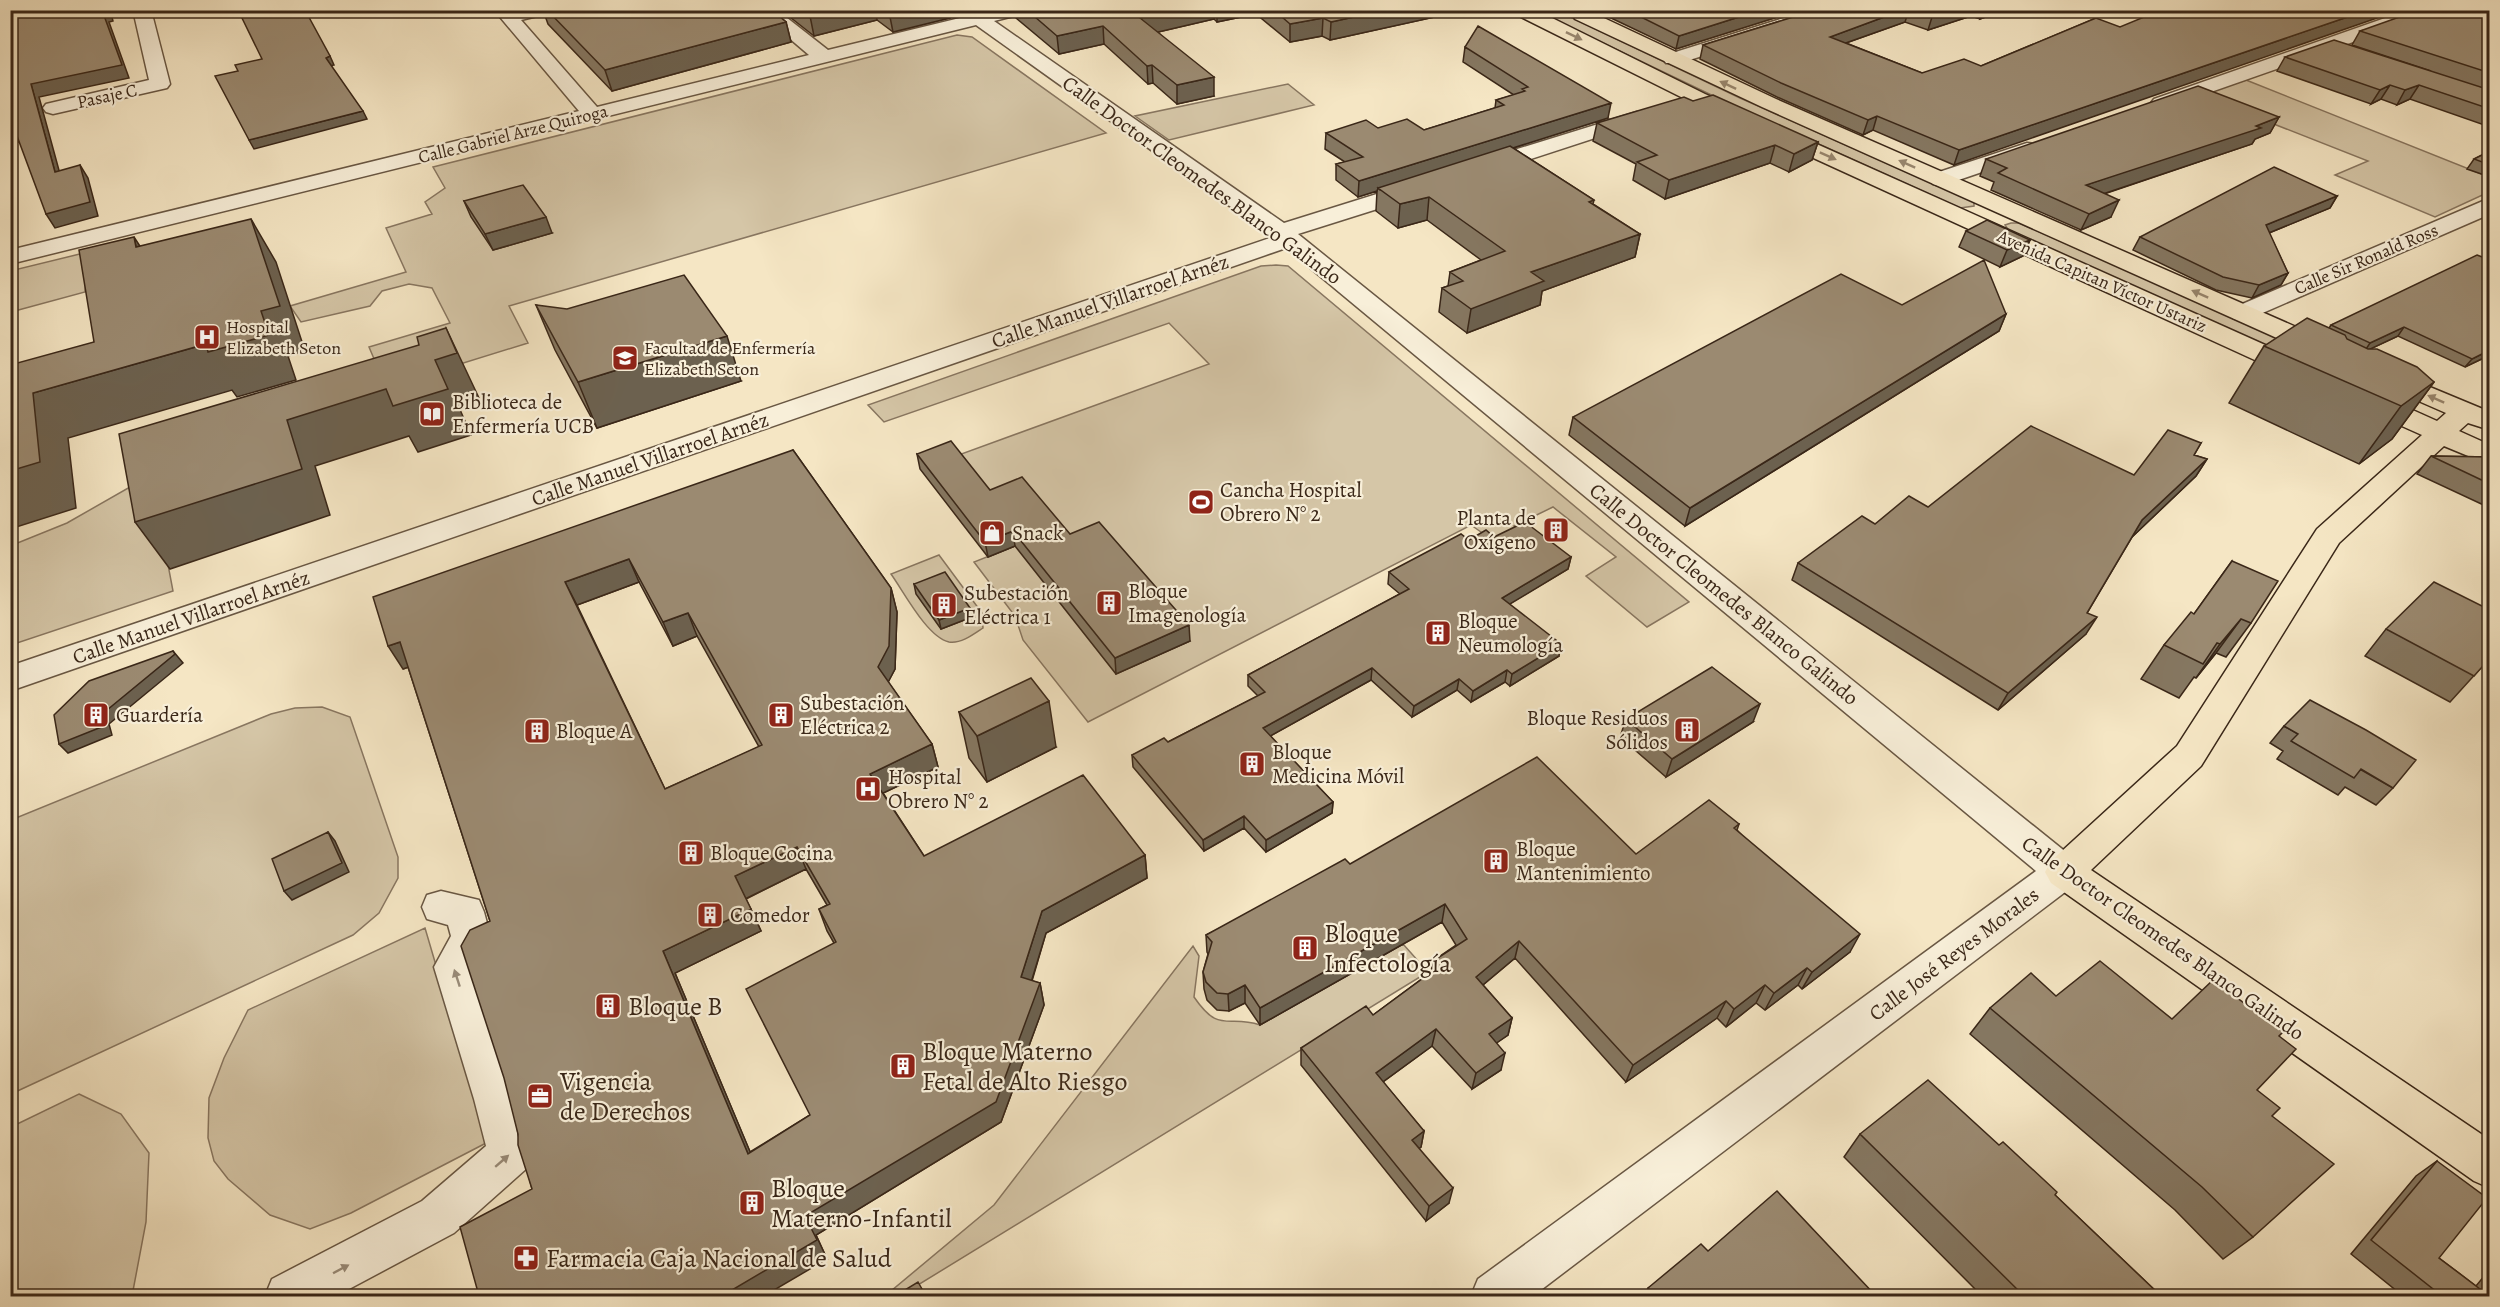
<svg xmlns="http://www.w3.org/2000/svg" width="2500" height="1307" font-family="Alegreya,serif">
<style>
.green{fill:#d5c6a7;stroke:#887660;stroke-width:1.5}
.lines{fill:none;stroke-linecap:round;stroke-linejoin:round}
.minor-casing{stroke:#695743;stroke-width:3}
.major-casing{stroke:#3a2718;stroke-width:3}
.minor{fill:#f8efd9;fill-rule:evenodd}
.major{fill:#f5e6c4;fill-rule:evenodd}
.wall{fill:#857761;stroke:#3a2718;stroke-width:1.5;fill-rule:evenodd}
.shaded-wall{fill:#6c614f;stroke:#3a2718;stroke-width:1.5}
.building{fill:#9b8a71;stroke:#3a2718;stroke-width:1.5;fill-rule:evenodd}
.oneway{fill:#98866e}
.oneway2{fill:#998b78}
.labels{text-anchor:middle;stroke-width:4.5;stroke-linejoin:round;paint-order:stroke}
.far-street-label{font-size:18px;fill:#3a2718;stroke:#f8efd9}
.far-poi-label{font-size:18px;fill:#3a2718;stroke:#f8efd9;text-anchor:start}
.street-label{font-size:21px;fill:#3a2718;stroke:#f8efd9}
.poi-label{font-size:21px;fill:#3a2718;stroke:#f8efd9;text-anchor:start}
.near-poi-label{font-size:26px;fill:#3a2718;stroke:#f8efd9;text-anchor:start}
</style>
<rect width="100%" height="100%" fill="#f5e6c4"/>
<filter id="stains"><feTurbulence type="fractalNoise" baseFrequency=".00333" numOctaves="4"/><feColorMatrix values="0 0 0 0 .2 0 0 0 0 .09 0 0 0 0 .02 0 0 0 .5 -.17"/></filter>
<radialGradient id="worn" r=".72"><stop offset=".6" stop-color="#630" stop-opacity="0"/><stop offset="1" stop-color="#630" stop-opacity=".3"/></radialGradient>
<path class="green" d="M1536,11h22l182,87 234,104v4l-14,2 -234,-106z
M957,35l15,2 134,96 -597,173 19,37 -142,44 -17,-40 81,-24 -18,-35 -23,-4 -27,7 -12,15 -69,16 -11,-16 116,-34 -20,-44 46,-14 -7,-12 20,-14 -12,-21z
M2246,80l243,97v15l-54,25 -100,-42 33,-14 -168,-66z
M1288,84l26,21 -145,35 -34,-24z
M2011,223h8l383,169 -13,10 -380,-171 -4,-6z
M88,252l-3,40 -74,20 -1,-41z
M1276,265l12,1 401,336 -42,25 -61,-51 30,-19 -63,-50 -39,19 8,7 -24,11 -27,-19 -383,197 -65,-82 -8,-24 -41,-54 48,-19 -69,-86 256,-93 -40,-41 -285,99 -16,-17 393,-139z
M151,475l22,116 -162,54 -1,-99 57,-23z
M939,555l43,58 1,15c-9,6 -22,16 -34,14 -22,-5 -45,-50 -58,-68z
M322,707l28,10 48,140v21l-19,35 -26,22 -342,159v-274l260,-106 24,-6z
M425,928l63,214 -137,71 -41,16 -40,-14 -42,-36 -14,-18 -6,-23 1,-40 15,-40 24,-48z
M1403,944l25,28 -528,324h-15l109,-91 199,-259 6,10 -5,41c26,38 33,17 66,28z
M79,1094l42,20 28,39 -3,69 -14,74h-121v-169z"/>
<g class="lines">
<defs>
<path id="minor" d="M133,10h18l19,74 -3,4 -114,26 -7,-2 -3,-4 3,-4 103,-24z
M513,10h36l-3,4 -25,6 76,87 212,-52 -53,-45h21l51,40 136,-33 -7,-7h22l3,3 43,-3 -3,4 -28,7 290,202 128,-40 8,-2 8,2 3,5 -3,5 -130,41 779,627 6,11 -6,11 -544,413h-62l7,-17 558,-408 -750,-623 -1276,443v-25l1263,-429 -297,-212 -966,239v-14l569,-139 -79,-94 2,-4z
M1809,10h30l-3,4 -156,49h-14l-3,-4 3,-4z
M2408,10h28l-3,4 -265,93h-14l-3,-4 3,-4z
M1637,112l7,2 3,4 -3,4 -156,51 -8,2 -8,-2 -3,-5 3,-5z
M2027,143l8,1 3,5 -3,5 -94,32 -8,-2 -3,-5 3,-5z
M2490,198v16l-239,104 -9,3 -9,-3 -4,-5 4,-5z
M441,891l38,9 5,12 7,26 -16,30 43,131 14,55 -6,15 -72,64 -118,63h-71l7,-17 150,-78 64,-55 -12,-47 -40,-132 17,-31 -3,-11 -21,-6 -5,-12 5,-12z"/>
<path id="major" d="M1512,10h24l169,84 605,271 4,6 -4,6 -9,2 -9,-2 -601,-275 -176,-88z
M1575,11h14l187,88 559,245 4,6 -4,6 -9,2 -9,-2 -555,-249 -187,-88 -2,-4z
M2384,368l106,44v18l-22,-7 -9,8 31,14v20l-46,-19 -105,97 -138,223 -110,104 399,270v48l-16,-7 -423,-298 -6,-11 6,-11 126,-115 140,-217 105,-94 -65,-29 -4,-6 4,-6 10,-2 10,2 60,27 9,-8 -71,-31 -4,-6 4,-6z"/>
</defs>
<use href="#minor" class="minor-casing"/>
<use href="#major" class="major-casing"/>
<use href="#minor" class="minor"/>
<use href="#major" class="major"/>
</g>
<path class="wall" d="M543,10h229l14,12 5,20 -179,49 -64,-67z
M781,10h168l1,8 -57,14 -16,-12 -63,16z
M1016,10h437v3l-123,27 -8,-4 -32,6 -34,-28 -39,8 -3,-3 -56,13 56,64 -37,8 -24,-21 -5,1 -44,-40 -45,10 -43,-36z
M1590,10h210l-124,39 -65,-31z
M1816,10h189l-25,9 -9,-3 -43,14 -23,-8 -59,21 76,30 59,-7 115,-48 -142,147 -81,-35 -10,5 -86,-38 -77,-38 3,-14z
M2490,10v117l-80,-28 -13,6 -16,-6 -10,5 -94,-33 8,-14 146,14 -79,-26 8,-14z
M1465,47l143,71 -95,30 81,52 -1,4 47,30 -5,23 -93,34 -2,14 -73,28 -28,-21 3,-24 6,-2 2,-14 31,-12 -54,-40 -29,8 -22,-17 1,-20 -19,6 -22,-17v-16l9,-2 -20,-13 1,-16 98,-3 71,-22 1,-8 18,-5 -51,-33z
M1693,101l125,41 -6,18 -23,12 -19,-9 -105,36 -32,-19 3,-16 -43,-23 4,-18z
M2279,117l-9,16 -15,6 -3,5 -148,50 7,23 -30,13 -90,-40 3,-8 -14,-6 6,-17z
M2490,151v26l-23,-8 7,-10z
M2337,196l-7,12 -61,25 19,40 -7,12 -29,13 -36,-8 -83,-40 7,-13z
M464,201l88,32 -59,17 -22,-33z
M1966,231l64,9 -7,16 -23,11 -41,-20z
M2490,260v95l-25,12 -67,-31 -28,13 64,33 -42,57 -33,25 -130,-61 35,-57 65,-18 2,-3z
M536,305l205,76 -144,47 -42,-78z
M1902,305l104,9 -7,17 -314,195 -116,-91 4,-18z
M2201,443l-7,12 13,4 -11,17 -64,61 -45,76 -1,21 -88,76 -206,-130 6,-17 77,-39 53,-17 206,-32z
M793,450l98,138 6,24 -2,57 -7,13 44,62 6,23 -55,26 41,63 221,-1 2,23 -101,55 -14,48 8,2 4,22 -43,117 -185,113 11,24 -295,-70 -14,-55 -28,-213 -82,-254 -5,2zM639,582l34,64 24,-10 62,111 -94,42 -88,-184zM806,869l21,36 -8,4 8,22 7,12 -24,172 -60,37 -75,-179 86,-42 -15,-32z
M917,454l73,36 80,44 120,107 -74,33 -101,-128 -27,11 -68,-88z
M2431,456l59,1v51l-73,-34z
M1494,537l77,20 -3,12 -59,35 50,52 -49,30 -5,-4 -34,20 -14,-12 -45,27 -41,-37 -101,56 63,66 -1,11 -66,39 -22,-24 -40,23 -71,-84 -1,-12 36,-13 90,-46 -10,-10v-11l152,-81 -12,-10 1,-12 80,-32z
M2232,561l19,62 -25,34 -10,-4 -20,25 -2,-1 -15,21 -38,-19 23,-34 30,-31z
M914,584l56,24 2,9 -31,12 -25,-35z
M2386,629l104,29 -40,44 -85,-46z
M959,712l97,35 -69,35 -18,-24z
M1626,719l127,3 -87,55 -46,-40z
M2284,726l109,62 -17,17 -31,-18 -7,8 -61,-36 6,-8 -13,-8z
M1739,824l-2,6 113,122 -48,37 -4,-4 -33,25 -9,-7 -30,24 -9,-9 -91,64 -111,-124 -32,27 29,33 -4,17 -12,8 5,27 -29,19 -40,-43 -49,36 41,49 -3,16 -2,1 30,55 -23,18 -125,-156v-17l72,-33 58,-43 2,-11 23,-16 -14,-23 -182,103 -15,-22 -16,8 -12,-1 -10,-10 -3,-11 -1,-17 5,-18 -1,-2 -1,-17 144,-71 286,-10z
M2056,996l116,23 107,17 -22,54 15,26 -19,121 -30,22 -48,-49 -205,-176 20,-26z
M1860,1134l139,11 56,50 106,101h-179l-138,-139z
M2437,1161l2,97 37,28 14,-17v27h-87l-52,-42 65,-78z
M1708,1251l168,45h-233l5,-8z"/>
<path class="shaded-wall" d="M102,10h8l3,11 -4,1 20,56 -90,19 24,88 -8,-13 -24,-88z
M831,10h44l2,10 -63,16 -4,-20z
M894,10h55l1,8 -57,14 -4,-20z
M1174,10h40v9l-73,17 -1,-18z
M1217,10h39v4l-39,8z
M1386,10h67v3l-123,27 1,-18z
M1761,10h39l-124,39 3,-13z
M1903,10h6l-4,12 -79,28 4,-13z
M1951,10h21l-1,6 -43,14 4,-13z
M1983,10h22l-25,9z
M2368,10h32l-446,155 5,-15z
M1323,18l-1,18 -32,6v-18z
M786,22l5,20 -179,49 -7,-21z
M1103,26l1,18 -45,10 -2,-18z
M330,56l4,9 -4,1 -4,-8z
M1152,65l1,18 -5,1 -1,-18z
M1214,77v19l-37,8v-19z
M2390,85l-9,14 -10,5 9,-14z
M2419,85l-9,14 -13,6 8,-15z
M1611,103l-3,15 -228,72 -2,-2 -1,3 -19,6 1,-16z
M363,111l4,8 -113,30 -5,-9z
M1877,116l-4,14 -10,5 5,-15z
M2279,117l-9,16 -15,6 -3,5 -173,58 7,-17 170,-59z
M14,128l9,13 -13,3v-15z
M1818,142l-6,18 -23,12 5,-18z
M1775,145l-5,18 -105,36 4,-19z
M80,165l8,13 10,38 -43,12 -9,-14z
M2337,196l-7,12 -71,29 7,-12z
M1429,197l-2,23 -29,8 2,-24z
M2119,200l-8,17 -30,13 8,-16z
M546,217l6,16 -59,17 -8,-16z
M251,219l25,43 29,89 -17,5 8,24 -59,17 -5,-7 -164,48 8,70 -66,21v-58l23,-78 173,-49 55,-33z
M1640,234l-5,23 -93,34 -2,14 -73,28 4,-24 60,-37z
M134,237l28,43 -26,-33z
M2030,240l-7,16 -23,11 7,-17z
M2288,273l-7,12 -29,13 7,-13z
M2006,314l-7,17 -314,195 5,-18z
M2404,327l-6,9 -34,16 6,-9z
M446,328l33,70 -21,7 13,30 -53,17 -9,-16 -94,30 15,49 -160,54 -35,-47 152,-102 148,-60z
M727,336l14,45 -144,47 -19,-46z
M2490,350v5l-25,12 7,-8z
M2434,382l-42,57 -33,25 42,-58z
M2207,459l-11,17 -65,62 11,-18z
M1013,531l2,15 -27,11 -3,-15z
M1571,557l-3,12 -68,41 2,-12z
M629,559l10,23 -62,23 -12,-23z
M891,588l6,24 -2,57 -11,21 -6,-23z
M970,608l2,9 -31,12 -2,-9z
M688,613l9,23 -24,10 -10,-24z
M2097,617l-11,17 -88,76 10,-17z
M2241,619l-25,34 -20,25 24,-34z
M1189,625l1,16 -74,33 -1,-16z
M400,642l14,23 -11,4 -15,-23z
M1561,644l-2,12 -49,30 2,-12z
M173,651l10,12 -74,61 3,11 -44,18 -9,-9 42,-29z
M1372,668l-1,12 -108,60v-12z
M1507,670l-2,12 -34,20 2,-11z
M1459,679l-2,11 -45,27 2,-11z
M1049,701l7,46 -69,35 -10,-46z
M1760,704l-7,18 -87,55 6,-18z
M932,744l6,23 -61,29 -7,-22z
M1333,802l-1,11 -66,39v-12z
M1244,816v12l-40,23 -1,-11z
M328,832l7,9 14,31 -57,28 -8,-9z
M797,847l9,22 -61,30 -10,-23z
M1145,855l2,23 -101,55 -20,66 -5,-22 21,-66z
M1445,904l-3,18 -182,103v-17z
M751,909l10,22 -86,42 84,200 -11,-19 -85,-203z
M1860,934l-10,18 -48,37 10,-17z
M1519,941l-4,17 -43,36 4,-17z
M1807,968l-9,17 -33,25 9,-17z
M1040,983l4,22 -43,117 -185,113 11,24 -63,37h-42l83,-80z
M1245,985v18l-16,8 -1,-17z
M1765,985l-9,18 -30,24 8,-18z
M1726,1001l-9,17 -91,64 7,-17z
M1512,1018l-4,17 -23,16 4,-17z
M1436,1029l-4,17 -59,43 3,-16z
M1505,1053l-4,17 -29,19 4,-16z
M1424,1131l-3,16 -12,9 3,-16z
M1453,1188l-4,15 -23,18 3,-15z"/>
<path class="building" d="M16,10h86l20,55 -91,19 24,88 25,-7 10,37 -44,12 -32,-86 -4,1v-117z
M257,10h48l25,46 -4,2 37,53 -114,29 -34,-64 23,-5 -3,-6 27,-6 -21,-43 17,-4z
M547,10h225l14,12 -181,48z
M803,10h28l-21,6z
M1027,10h147l-34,8 74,59 -37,8 -25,-20 -5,1 -44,-40 -46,10z
M1274,10h112l-55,12 -8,-4 -33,6z
M1627,10h134l-82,26z
M1816,10h87l-73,27 92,36 42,-14 17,7 115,-48 24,9 41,-17h207l-409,140 -82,-34 -9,4 -87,-37 -78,-38z
M1916,10h35l-19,7z
M2419,10h71v63l-130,-42z
M1478,26l133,77 -252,78 -23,-17 27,-7 -37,-24 40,-13 12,8 29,-9 17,11 80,-25 -8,-5 29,-9 -3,-2 6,-2 -63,-40z
M2334,40l156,50v19l-71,-24 -14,5 -15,-5 -10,5 -95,-33z
M2198,86l81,31 -23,9 5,2 -175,57 33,15 -30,14 -91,-41 9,-5 -21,-9z
M1713,95l105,47 -24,12 -19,-9 -106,35 -32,-18 20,-7 -60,-32 87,-26 9,4z
M1510,146l84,54 -5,2 51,32 -109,38 13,9 -73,28 -29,-21 21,-7 -13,-9 55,-21 -76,-54 -29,7 -22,-16z
M2490,151v14l-16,-6z
M2274,167l63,29 -71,29 22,48 -29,12 -36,-8 -83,-40z
M523,185l23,32 -61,17 -21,-33z
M251,219l29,87 -19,5 8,24 -61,17 -2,-8 -173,49 7,69 -30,9v-106l84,-23 -15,-92 55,-13 2,10z
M1987,220l43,20 -23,10 -41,-19z
M2477,255l13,5v90l-18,9 -68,-32 -34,16 -39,-18z
M1984,260l22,54 -316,194 -117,-91 268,-143 61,31z
M684,275l43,61 -149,46 -42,-77 31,4z
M2307,318l38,17 2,4 21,10h9l40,18 17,15 -33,24 -137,-60z
M446,328l11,25 -22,7 13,29 -55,17 -7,-17 -99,31 15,49 -167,53 -16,-88 300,-89 -2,-8z
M2031,426l103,49 34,-45 33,13 -7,12 13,4 -65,61 -55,93 10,4 -89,76 -210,-130 64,-47 13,8 34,-28 19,11z
M951,441l39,49 32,-13 48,57 29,-12 90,103 -74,33 -102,-127 -28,11 -68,-88z
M793,450l98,138 -2,58 -11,21 54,77 -62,30 54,82 159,-81 62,80 -103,56 -21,66 19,6 -44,119 -191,114 12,24 -95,56h-243l-19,-69 72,-38 -14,-44v-11l-14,-56 -43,-132 9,-16 20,-9 -90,-279 -12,4 -15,-49zM629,559l34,63 25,-9 74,132 -97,44 -100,-207zM797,847l33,57 -11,5 17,33 -90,47 64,126 -62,39 -85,-203 88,-42 -16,-33z
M2431,456l59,1v27z
M1525,522l46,35 -69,41 59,46 -49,30 -5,-4 -34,21 -14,-12 -45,27 -42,-38 -109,60 70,74 -67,38 -22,-24 -41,24 -71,-85 32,-17 4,4 97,-50 -17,-17 161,-86 -20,-17 72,-38 8,6 17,-10 8,7z
M2232,561l46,20 -27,42 -10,-4 -21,25 -3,-1 -14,21 -39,-19 27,-33 3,2z
M945,572l25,36 -31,12 -25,-36z
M2434,582l56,28v48l-16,18 -88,-47z
M173,651l2,3 -74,61 3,11 -45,18 -5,-29 35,-34z
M1712,667l48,37 -88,55 -46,-40z
M1031,678l18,23 -72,35 -18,-24z
M2310,700l56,30 50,30 -23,28 -32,-19 -7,9 -63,-37 7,-7 -14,-8z
M1537,757l99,97 73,-54 30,24 -5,4 126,106 -48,38 -5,-4 -33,25 -9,-8 -31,24 -8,-8 -93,64 -114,-124 -43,36 36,41 -23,16 16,19 -29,20 -40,-44 -60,44 48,58 -12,9 41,48 -24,18 -128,-158 65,-42 7,9 65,-48 -5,-6 34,-22 -22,-35 -185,104 -15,-23 -17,9 -11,-1 -11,-11 -3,-10 9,-30 -6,-7 139,-76 5,5z
M328,832l14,31 -58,28 -12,-32z
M2100,961l72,58 41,-39 70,52 -4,4 17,13 -39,41 23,18 -8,8 62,48 -81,73 -51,-50 -212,-179 41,-35 25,23z
M1928,1080l71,65 4,-3 54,50 -2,3 106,101h-137l-164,-162z
M2437,1161l50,37 -48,60 45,34 6,-6v10h-48l-71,-56z
M1777,1191l99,105h-221l-7,-8 53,-44 7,7z
M918,1282l8,14h-31z
M2300,1293l4,3h-7z"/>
<defs><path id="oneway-solid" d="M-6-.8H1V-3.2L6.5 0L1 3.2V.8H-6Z" transform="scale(1.5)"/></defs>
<g class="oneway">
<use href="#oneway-solid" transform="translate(1574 36) rotate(26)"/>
<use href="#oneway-solid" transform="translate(1728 85) rotate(-155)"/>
<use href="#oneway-solid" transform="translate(1828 156) rotate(24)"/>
<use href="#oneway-solid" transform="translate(1907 164) rotate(-156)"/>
<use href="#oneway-solid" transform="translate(2200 294) rotate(-156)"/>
<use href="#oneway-solid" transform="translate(2436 399) rotate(-156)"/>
</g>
<g class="oneway2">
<use href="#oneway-solid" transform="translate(457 978) rotate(-108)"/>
<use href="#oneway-solid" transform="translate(502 1161) rotate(-41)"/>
<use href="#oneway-solid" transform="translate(341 1269) rotate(-28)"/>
</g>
<defs>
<symbol id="hospital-square" viewBox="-11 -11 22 22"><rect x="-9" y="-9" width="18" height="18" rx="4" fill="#8f2418" stroke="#f8efd9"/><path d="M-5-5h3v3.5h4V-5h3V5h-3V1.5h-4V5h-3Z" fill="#fff"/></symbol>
<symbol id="university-square" viewBox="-11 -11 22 22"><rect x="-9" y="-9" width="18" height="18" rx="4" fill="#8f2418" stroke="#f8efd9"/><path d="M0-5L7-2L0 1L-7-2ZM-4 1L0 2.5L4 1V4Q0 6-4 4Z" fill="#fff"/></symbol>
<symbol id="library-square" viewBox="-11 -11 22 22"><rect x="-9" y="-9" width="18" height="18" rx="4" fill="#8f2418" stroke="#f8efd9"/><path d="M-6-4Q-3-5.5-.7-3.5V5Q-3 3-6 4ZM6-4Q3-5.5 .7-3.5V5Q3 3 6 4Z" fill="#fff"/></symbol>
<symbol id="stadium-square" viewBox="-11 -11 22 22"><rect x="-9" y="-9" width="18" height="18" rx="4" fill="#8f2418" stroke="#f8efd9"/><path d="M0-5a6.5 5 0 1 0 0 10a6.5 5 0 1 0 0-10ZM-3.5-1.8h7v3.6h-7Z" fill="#fff"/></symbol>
<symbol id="building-square" viewBox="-11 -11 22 22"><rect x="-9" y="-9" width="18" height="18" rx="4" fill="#8f2418" stroke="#f8efd9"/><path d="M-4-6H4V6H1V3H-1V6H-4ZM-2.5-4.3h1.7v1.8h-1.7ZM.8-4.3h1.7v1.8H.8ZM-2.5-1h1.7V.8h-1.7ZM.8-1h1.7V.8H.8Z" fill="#fff"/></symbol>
<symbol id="shop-square" viewBox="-11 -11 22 22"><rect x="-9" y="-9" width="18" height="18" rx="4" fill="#8f2418" stroke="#f8efd9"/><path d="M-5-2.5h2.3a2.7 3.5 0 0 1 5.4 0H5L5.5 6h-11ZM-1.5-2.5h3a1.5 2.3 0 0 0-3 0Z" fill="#fff"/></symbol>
<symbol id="office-square" viewBox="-11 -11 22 22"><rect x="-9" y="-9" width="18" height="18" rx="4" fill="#8f2418" stroke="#f8efd9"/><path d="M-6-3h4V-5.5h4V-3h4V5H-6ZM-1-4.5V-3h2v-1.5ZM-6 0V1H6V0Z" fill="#fff"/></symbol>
<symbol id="pharmacy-square" viewBox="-11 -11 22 22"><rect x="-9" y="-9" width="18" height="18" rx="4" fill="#8f2418" stroke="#f8efd9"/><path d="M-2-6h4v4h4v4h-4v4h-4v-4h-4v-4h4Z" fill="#fff"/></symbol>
</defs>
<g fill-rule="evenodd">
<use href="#hospital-square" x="192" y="322" width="30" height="30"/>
<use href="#university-square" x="610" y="343" width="30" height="30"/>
<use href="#library-square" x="417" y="399" width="30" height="30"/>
<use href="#stadium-square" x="1186" y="487" width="30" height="30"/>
<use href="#building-square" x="1541" y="515" width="30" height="30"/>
<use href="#shop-square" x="977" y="518" width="30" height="30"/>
<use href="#building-square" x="1094" y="588" width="30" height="30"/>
<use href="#building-square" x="929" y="590" width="30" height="30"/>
<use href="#building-square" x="1423" y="618" width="30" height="30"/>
<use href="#building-square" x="81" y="700" width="30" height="30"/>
<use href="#building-square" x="766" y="700" width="30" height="30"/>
<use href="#building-square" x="1672" y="715" width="30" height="30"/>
<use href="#building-square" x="522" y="716" width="30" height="30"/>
<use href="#building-square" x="1237" y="749" width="30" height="30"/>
<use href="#hospital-square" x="853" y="774" width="30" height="30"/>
<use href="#building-square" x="676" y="838" width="30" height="30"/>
<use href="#building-square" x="1481" y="846" width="30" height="30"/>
<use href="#building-square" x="695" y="900" width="30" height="30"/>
<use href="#building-square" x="1290" y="933" width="30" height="30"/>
<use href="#building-square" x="593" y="991" width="30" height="30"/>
<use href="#building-square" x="888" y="1051" width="30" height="30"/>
<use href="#office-square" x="525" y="1081" width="30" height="30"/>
<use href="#building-square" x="737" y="1188" width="30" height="30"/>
<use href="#pharmacy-square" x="511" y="1243" width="30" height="30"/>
</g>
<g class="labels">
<g class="far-street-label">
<text transform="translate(107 96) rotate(-12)" y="6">Pasaje C</text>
<text transform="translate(513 134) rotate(-14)" y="6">Calle Gabriel Arze Quiroga</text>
<text transform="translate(2366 259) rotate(-23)" y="6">Calle Sir Ronald Ross</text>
<text transform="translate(2102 281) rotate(24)" y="6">Avenida Capitan Víctor Ustariz</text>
</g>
<g class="far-poi-label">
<text x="226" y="333">Hospital<tspan x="226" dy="21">Elizabeth Seton</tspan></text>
<text x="644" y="354">Facultad de Enfermería<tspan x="644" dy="21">Elizabeth Seton</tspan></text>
</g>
<g class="street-label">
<text transform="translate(1202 180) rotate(36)" y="7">Calle Doctor Cleomedes Blanco Galindo</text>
<text transform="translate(1110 301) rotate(-19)" y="7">Calle Manuel Villarroel Arnéz</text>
<text transform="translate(650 459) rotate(-19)" y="7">Calle Manuel Villarroel Arnéz</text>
<text transform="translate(1724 594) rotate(39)" y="7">Calle Doctor Cleomedes Blanco Galindo</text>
<text transform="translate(191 617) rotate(-19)" y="7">Calle Manuel Villarroel Arnéz</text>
<text transform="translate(2163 938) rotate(35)" y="7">Calle Doctor Cleomedes Blanco Galindo</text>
<text transform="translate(1954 954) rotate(-37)" y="7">Calle José Reyes Morales</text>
</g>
<g class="poi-label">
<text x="452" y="409">Biblioteca de<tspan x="452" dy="24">Enfermería UCB</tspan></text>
<text x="1220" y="497">Cancha Hospital<tspan x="1220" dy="24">Obrero N° 2</tspan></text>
<text x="1536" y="525" text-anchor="end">Planta de<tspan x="1536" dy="24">Oxígeno</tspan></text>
<text x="1012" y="540">Snack</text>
<text x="1128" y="598">Bloque<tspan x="1128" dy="24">Imagenología</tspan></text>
<text x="964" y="600">Subestación<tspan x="964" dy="24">Eléctrica 1</tspan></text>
<text x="1458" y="628">Bloque<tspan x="1458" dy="24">Neumología</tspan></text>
<text x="800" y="710">Subestación<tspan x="800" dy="24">Eléctrica 2</tspan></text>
<text x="116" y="722">Guardería</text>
<text x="1668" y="725" text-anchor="end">Bloque Residuos<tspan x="1668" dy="24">Sólidos</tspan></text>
<text x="556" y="738">Bloque A</text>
<text x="1272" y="759">Bloque<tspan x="1272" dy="24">Medicina Móvil</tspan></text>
<text x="888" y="784">Hospital<tspan x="888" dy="24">Obrero N° 2</tspan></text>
<text x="1516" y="856">Bloque<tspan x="1516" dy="24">Mantenimiento</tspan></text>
<text x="710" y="860">Bloque Cocina</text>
<text x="730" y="922">Comedor</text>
</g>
<g class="near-poi-label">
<text x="1324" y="942">Bloque<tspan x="1324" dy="30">Infectología</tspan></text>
<text x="628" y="1015">Bloque B</text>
<text x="922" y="1060">Bloque Materno<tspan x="922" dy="30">Fetal de Alto Riesgo</tspan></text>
<text x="560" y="1090">Vigencia<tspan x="560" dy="30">de Derechos</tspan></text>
<text x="771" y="1197">Bloque<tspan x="771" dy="30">Materno-Infantil</tspan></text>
<text x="546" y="1267">Farmacia Caja Nacional de Salud</text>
</g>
</g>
<rect width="2500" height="1307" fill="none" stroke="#f5e6c4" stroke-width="36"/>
<rect x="12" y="12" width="2476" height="1283" fill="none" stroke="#3a2718" stroke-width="3"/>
<rect x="18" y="18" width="2464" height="1271" fill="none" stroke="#3a2718" stroke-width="1.5"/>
<rect width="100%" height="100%" filter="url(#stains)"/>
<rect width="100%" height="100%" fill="url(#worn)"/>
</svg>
